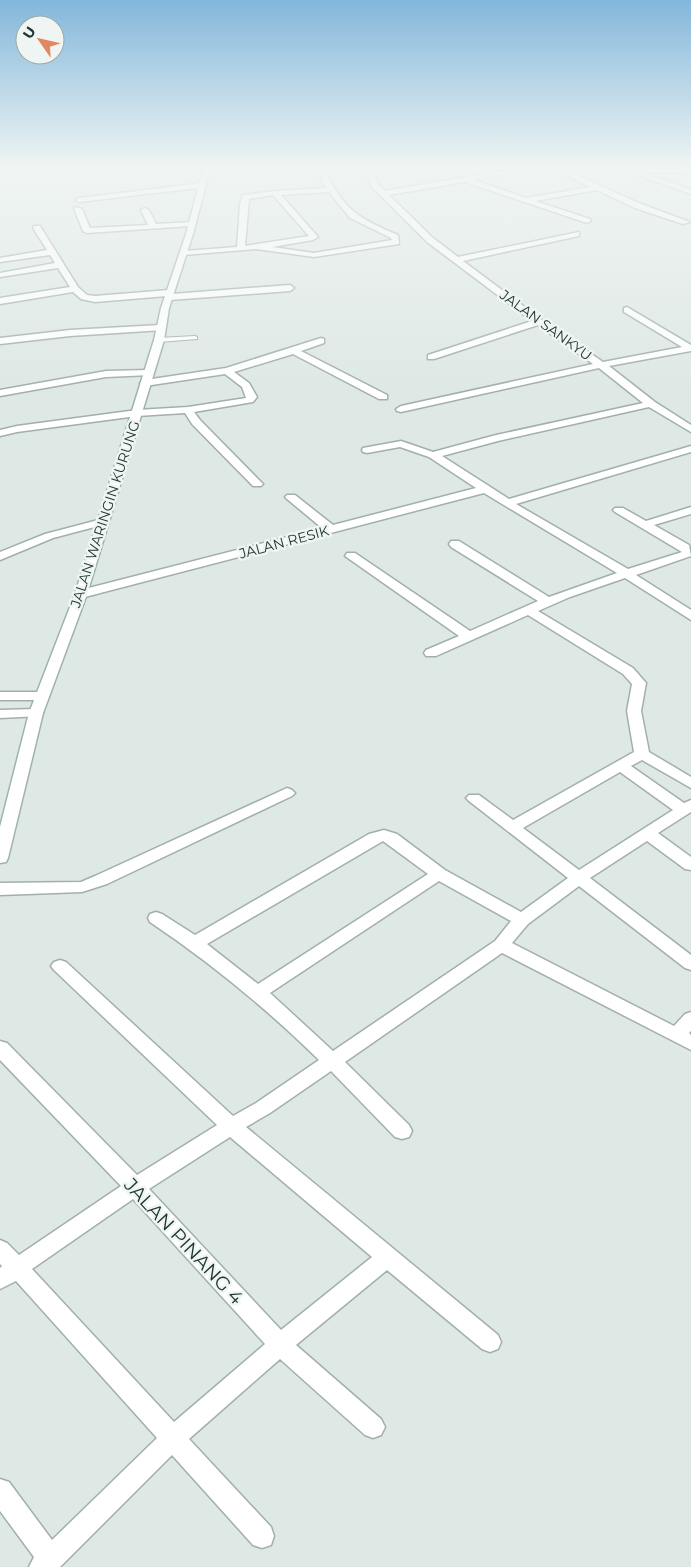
<svg xmlns="http://www.w3.org/2000/svg" width="691" height="1567" font-family="Montserrat,sans-serif">
<style>
.lines{fill:none;stroke-linecap:round;stroke-linejoin:round}
.lane-casing{stroke:#a2afab;stroke-width:2}
.street-casing{stroke:#a2afab;stroke-width:3}
.secondary-casing{stroke:#9fb2ac;stroke-width:3}
.lane{fill:#fff;fill-rule:evenodd}
.street{fill:#fff;fill-rule:evenodd}
.secondary{fill:#fff;fill-rule:evenodd}
.labels{text-anchor:middle;stroke-width:5;stroke-linejoin:round;paint-order:stroke}
.far-street-label{font-size:14px;fill:#223631;stroke:#eef5f2}
.near-street-label{font-size:19px;fill:#223631;stroke:#eef5f2}
</style>
<rect width="100%" height="100%" fill="#dee8e4"/>
<g class="lines">
<defs>
<path id="lane" d="M195,336l2,1v2l-38,3 -3,-2 3,-2z"/>
<path id="street" d="M317,169h7c20,41 33,49 74,66l1,9 -85,13 -58,-8 -72,6 -4,-2 4,-2 53,-4 3,-43 3,-9 32,-4 51,-3zM329,192l21,26 41,20 1,2 -78,13 -42,-6 41,-7 5,-3 -37,-42zM273,195l36,41 -64,10 4,-47z
M366,169h7l5,15 7,7 128,-22h16l-55,11 52,18 64,-11 -36,-18h9l78,35 49,18 -7,2 -48,-16 -38,-18 -62,11 55,18 1,2 -4,2 -122,-41 -76,13 44,43 25,19 121,-25v4l-116,25 79,59 61,42 79,-15 -58,-35v-4l3,-1 64,38v6l-82,15 46,36 36,23v7l-42,-25 -151,34 -56,15 67,43 182,-53v6l-175,52 112,65 54,-17 -67,-40 -2,-2 2,-2h8l23,13 45,-14v7l-37,11 35,20 2,11 -55,19 55,35v10l-66,-42 -55,19 -32,14 95,57 13,15 -5,28 8,41 42,25v11l-49,-28 -11,6 53,37 7,-3v12l-33,21 33,24v13l-6,-1 -38,-28 -57,37 101,77v15l-6,-2 -106,-82 -51,38 -16,19 162,83 11,-12 6,-2v19l-2,2 2,2v15l-189,-97 -157,109 64,63 3,6 -3,6 -7,2 -7,-2 -64,-66 -61,42 -24,14 252,208 3,7 -3,7 -8,3 -8,-3 -95,-79 -91,75 85,74 4,8 -4,8 -8,3 -8,-3 -85,-76 -91,80 82,88 3,9 -3,9 -9,3 -9,-3 -81,-90 -112,112h-31l5,-10 -34,-46v-32l9,3 43,58 105,-102 -141,-157 -16,8v-21l2,-2 -2,-2v-24l7,3 12,12 102,-69 -121,-126v-19l7,2 130,132 80,-50 -163,-155 -3,-4 3,-4 6,-2 6,2 167,154 23,-13 63,-43c-52,-51 -108,-97 -169,-138l-2,-4 2,-4 6,-2 6,2 33,21 174,-101 15,-4 13,4 48,36 76,42 47,-34 -99,-77 -3,-3 3,-3h10l34,25 121,-68 -7,-41 5,-27 -9,-10 -95,-59 -92,41h-10l-2,-3 2,-3 33,-14 -114,-80 2,-3h8l115,78 68,-30 -87,-54 -2,-3 2,-3h8l90,56 68,-24 -133,-80 -403,105 -6,-4 2,-3 245,-63 -35,-29 -2,-2 2,-2h8l38,30 143,-37 -47,-31 -29,-10 -33,6 -4,-1 -1,-2 1,-2 38,-7 32,11 63,-17 147,-32 -44,-35 -198,44 -4,-1 -1,-2 5,-3 192,-42 -55,-39 -104,34h-6v-4l104,-34 -105,-79 -55,-55zM620,772l53,38 -94,60 -56,-42zM383,841l45,33 -170,110 -51,-40zM439,881l72,40 -16,20 -162,110 -63,-58zM230,1137l142,120 -91,73 -132,-141zM133,1199l132,145 -91,78 -142,-153z
M643,169h48v4l-43,-1 -1,2 44,16v4l-50,-18 -2,-1z
M203,183h3v4l-127,15 -4,-2 4,-2z
M75,207l7,2 8,19 58,-3 -7,-15 4,-2 4,2 7,14 35,-2 4,2 -4,2 -104,7 -4,-2 -9,-22z
M34,226h6l38,61 9,8 8,1 74,-6 3,1v3l118,-9 4,3 -4,3 -120,9 -3,-1v-3l-72,6 -14,-3 -8,-7 -73,12v-6l70,-11 -12,-19 -58,9v-4l55,-10 -5,-8 -50,7v-4l47,-8 -14,-22z
M160,325l3,1v4l-93,6 -70,8v-6l70,-8z
M321,338l3,1v4l-23,8 86,44v4h-8l-86,-45 -59,18 15,11 8,14 -4,5 -59,10 6,8 61,62 2,2 -2,2h-8l-61,-62 -7,-11 -48,3 -120,16 -17,4v-6l17,-4 120,-16 51,-3 58,-9 -4,-11 -17,-13 -80,12 -5,-3 5,-3 81,-12z
M148,370l5,3 -2,2 -45,2 -106,19v-6l106,-19z
M102,519l4,1 2,2 -2,2 -53,14 -53,22v-8l45,-18z
M0,692h42l7,4 -7,4h-42z
M36,709l5,1 2,3 -2,3 -41,2v-8z
M287,788l5,2 3,3 -3,3 -185,88 -25,8 -82,3v-12l81,-1 14,-6z"/>
<path id="secondary" d="M203,169h7l-17,65 -24,74 -5,32 -77,254 -44,119 -35,145 -2,4 -6,1v-36l29,-114 46,-119 79,-254 7,-32 25,-74z"/>
</defs>
<use href="#lane" class="lane-casing"/>
<use href="#street" class="street-casing"/>
<use href="#secondary" class="secondary-casing"/>
<use href="#lane" class="lane"/>
<use href="#street" class="street"/>
<use href="#secondary" class="secondary"/>
</g>
<linearGradient id="sky" x2="0" y2="1"><stop stop-color="#83b7db"/><stop offset="0.43" stop-color="#f0f5f3"/><stop offset="1" stop-color="#f0f5f3" stop-opacity="0"/></linearGradient>
<rect width="691" height="389" fill="url(#sky)"/>
<g class="labels">
<g class="far-street-label">
<text transform="translate(546 325) rotate(36)" y="5">JALAN SANKYU</text>
<text transform="translate(105 514) rotate(-72)" y="5">JALAN WARINGIN KURUNG</text>
<text transform="translate(284 542) rotate(-15)" y="5">JALAN RESIK</text>
</g>
<g class="near-street-label">
<text transform="translate(184 1241) rotate(47)" y="7">JALAN PINANG 4</text>
</g>
</g>
<g transform="translate(40 40) rotate(304)"><circle r="24" fill="#eef5f2" stroke="#9ca9a5"/>
<path d="M0-4L9 19L0 12L-9 19Z" fill="#e28762"/>
<text y="-8" font-size="14" font-weight="bold" text-anchor="middle" fill="#223631">U</text>
</g>
</svg>
